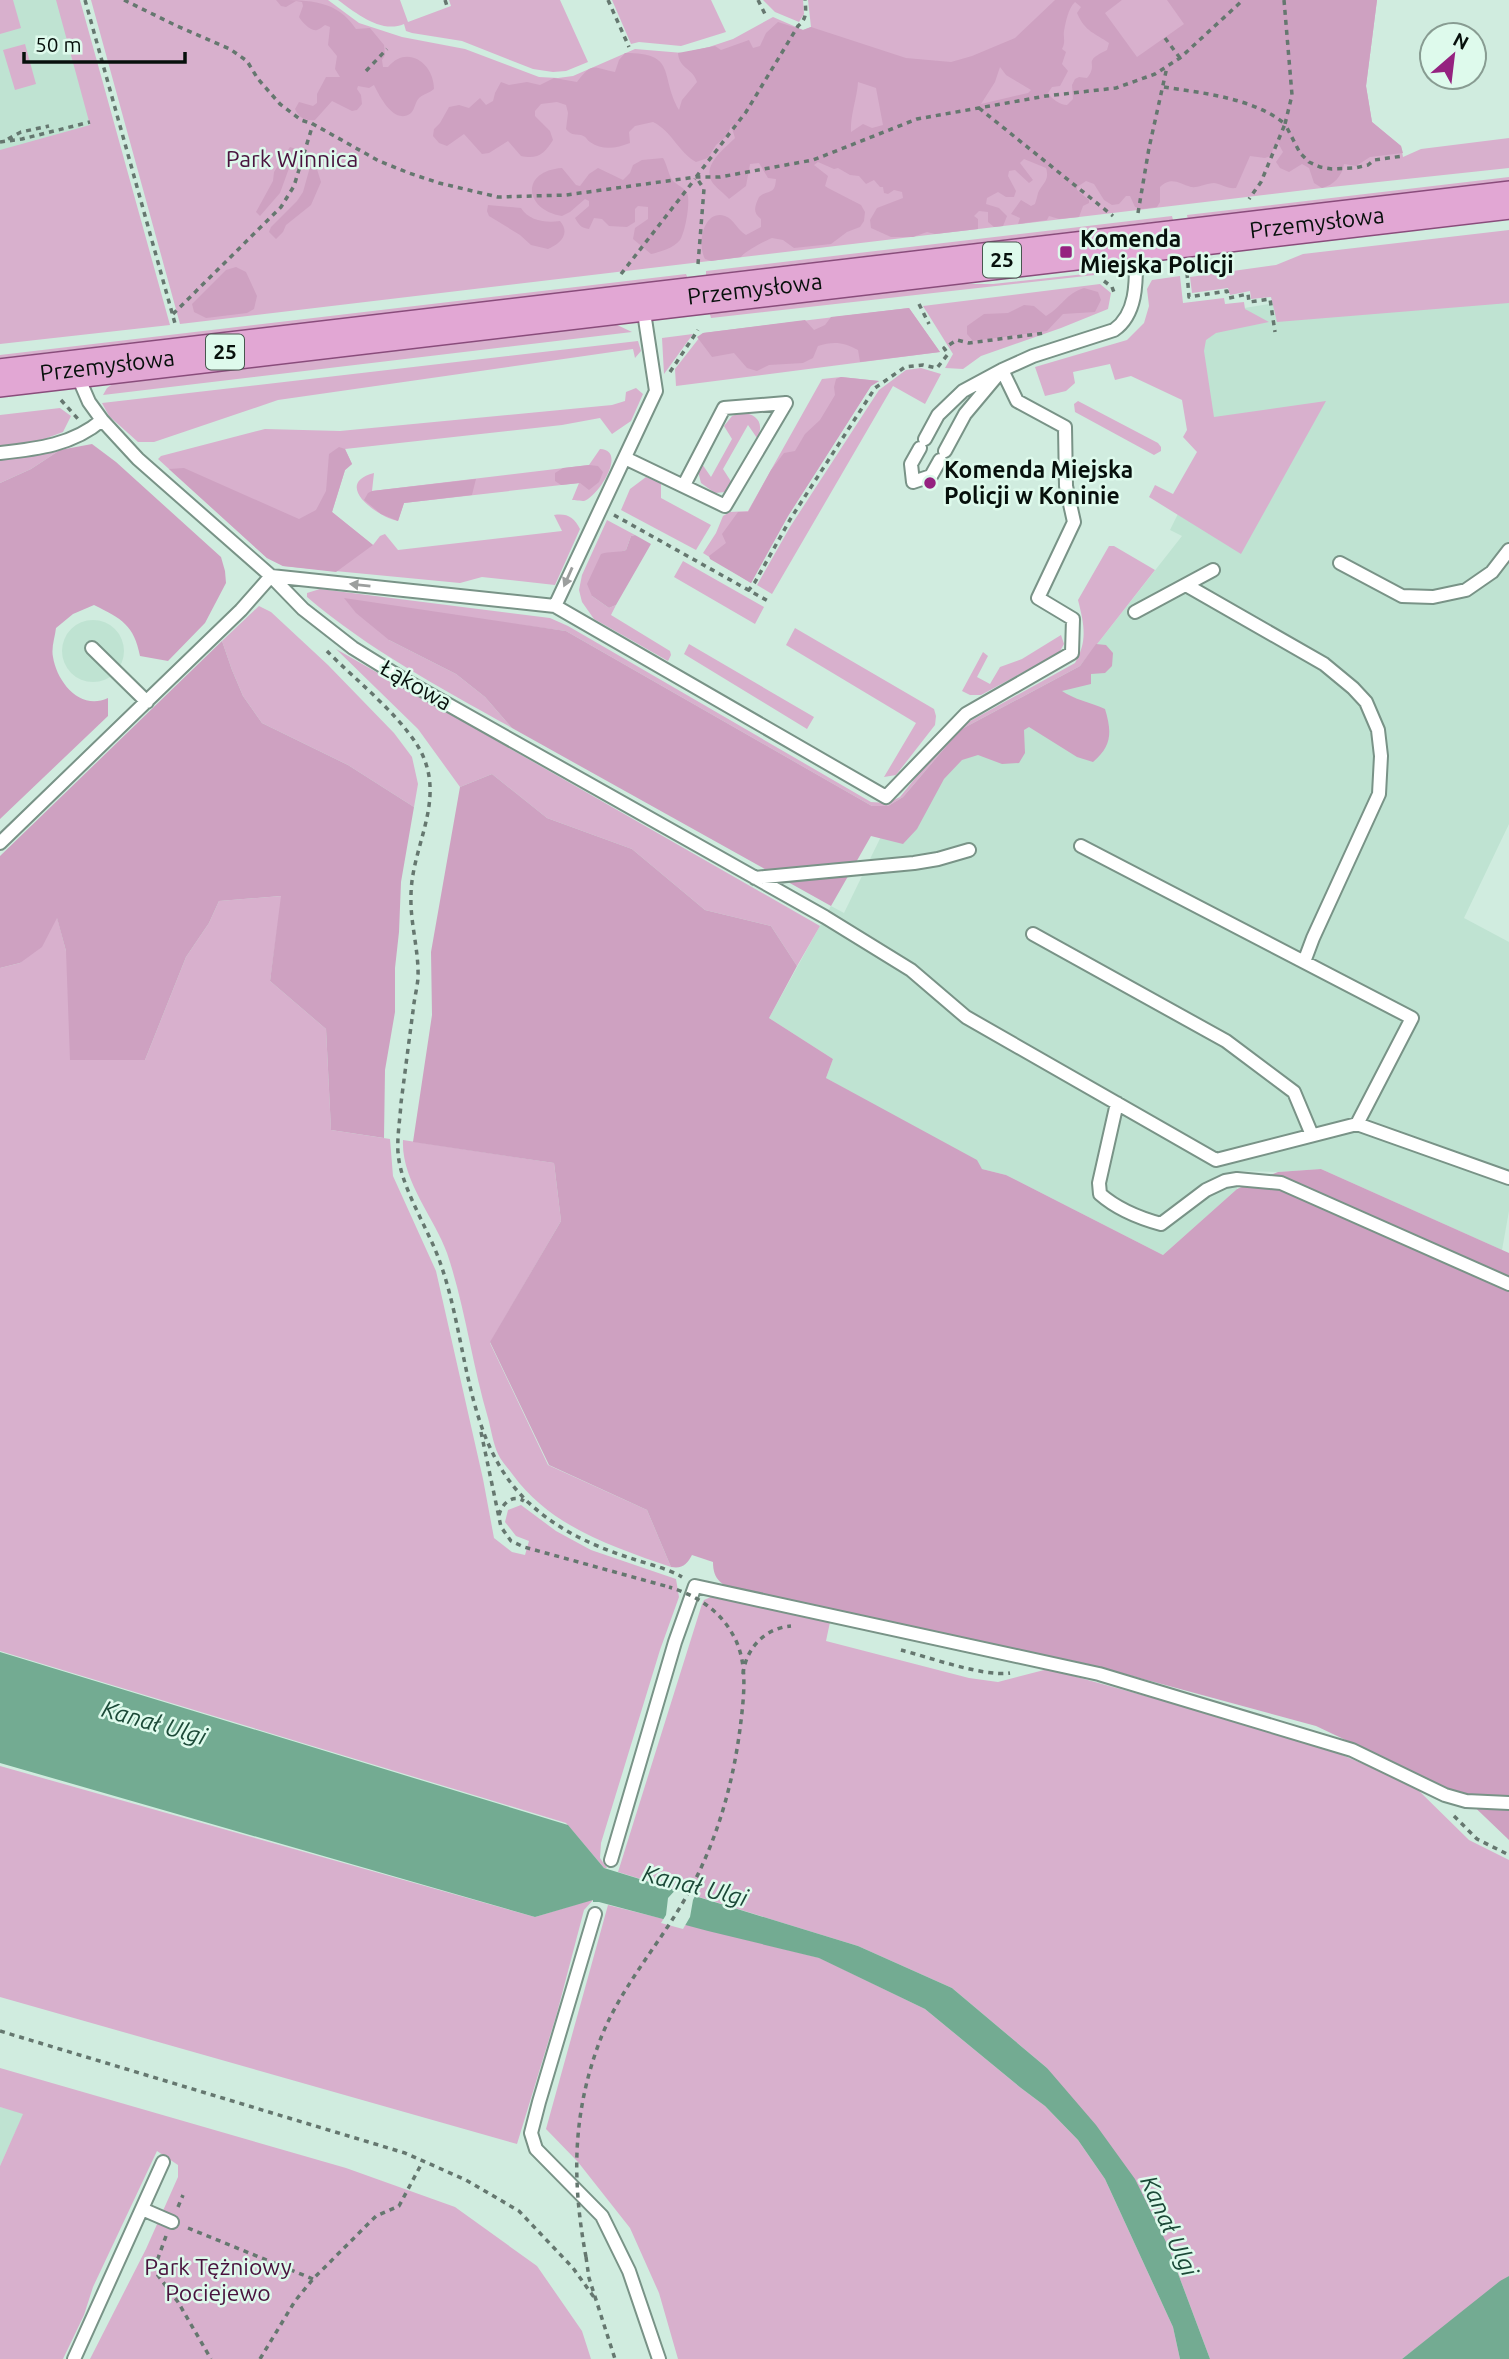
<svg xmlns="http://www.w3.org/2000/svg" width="1509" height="2359" font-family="Ubuntu,sans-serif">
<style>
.built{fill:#bfe3d2}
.green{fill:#d8b0cd}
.forest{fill:#cea1c1;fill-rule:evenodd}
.water{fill:#73ab92}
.pier{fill:#d0ecdf}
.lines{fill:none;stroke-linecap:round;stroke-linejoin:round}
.lane-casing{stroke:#799387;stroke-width:16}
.primary-casing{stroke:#894c7b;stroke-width:40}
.path{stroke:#65776f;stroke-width:3.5;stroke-dasharray:5 5;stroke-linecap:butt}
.lane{stroke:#fff;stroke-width:12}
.primary{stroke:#e2a7d4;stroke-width:37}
.path-bridge{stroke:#65776f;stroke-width:3.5;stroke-dasharray:5 5;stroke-linecap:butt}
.oneway{fill:#9c9f9e}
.poi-dot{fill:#952280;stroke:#defaec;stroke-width:2.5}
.labels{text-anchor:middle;stroke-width:5;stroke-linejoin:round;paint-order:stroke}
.shield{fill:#defaec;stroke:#48564f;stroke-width:2}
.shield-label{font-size:21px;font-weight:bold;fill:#07100c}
.park-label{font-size:23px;fill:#49133e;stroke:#defaec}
.street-label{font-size:23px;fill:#07100c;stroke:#defaec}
.poi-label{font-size:23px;font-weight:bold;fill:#07100c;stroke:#defaec;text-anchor:start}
.water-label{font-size:24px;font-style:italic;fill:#1b4937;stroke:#defaec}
</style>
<rect width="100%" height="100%" fill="#d0ecdf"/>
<path class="built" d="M0,0h63l33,119 -96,181z
M1509,265v559l-45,94 45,24v269l-7,39 -181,-81 -43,3 -42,-1 1,18 -74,66 -157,-80 -24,-6 -156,-91 7,-19 -64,-41 62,-112 13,7 18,-37 10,-2 -2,-15 29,-59 181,-134 102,-130 -12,-6 33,-67 -20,-145z
M62 651a31 31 0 1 1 62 0a31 31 0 1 1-62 0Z
M0,2107l24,6 -24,53z"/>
<path class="green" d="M0,0h13l8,28 -21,6z
M56,0h24l90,325 -170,19v-194l90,-25z
M91,0h237l31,23 43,14 63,12 74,28 19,1 15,-2 62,-27 48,4 26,-6 24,-8 40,-22 30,13 8,-3 -3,-27h569l-11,86 6,36 29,24 2,11 18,-8 88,-11v30l-187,20 -1142,136z
M338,0h62l8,22 43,-16 -2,-6h111l28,62 -22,9 -13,1 -20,-3 -71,-28 -50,-8 -6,-2 -2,-7c-23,10 -48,-11 -66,-24z
M612,0h99l15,32 -45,14 -42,-4 -8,2z
M763,0h40l1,14 -5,8 -24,-10z
M25,44l11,40 -21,6 -12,-40z
M1509,177v4l-321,39 -1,-5z
M1172,216l1,4 -467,55v-4z
M1509,230v73l-232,19 -6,-25 -20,2 -1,-8 -20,4 -2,-7 -36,5 -2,-16 86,-12 27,-11z
M1094,273l1,2 -384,43 -2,-7 249,-27h35z
M686,274l2,5 -688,79v-3z
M1180,276l3,27 41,-5 1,6 19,-2 1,7 24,13 -53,11 -10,7 -2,11 10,66 112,-16 -85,153 -92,-57 6,-12 18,9 24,-42 -14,-15 4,-7 -5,-30 -51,-24 -16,4 -5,-16 -37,8 2,11 -9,8 -21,5 -10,-29 92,-27 17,-17 5,-17 -2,-17 5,-9z
M1100,284l11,9 -3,16 -47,19 -80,28 -18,13 -18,-1 8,-14 -30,-48z
M909,308l31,44 -264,34 -1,-17 28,-36z
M615,324l17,8 -529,63 4,-7 7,-5z
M693,334l-29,40 -2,-36z
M638,341l3,10 -6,7 -2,-9 -355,51 -124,42h-16l-29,-26 -7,-13z
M921,368l20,6 -16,30 -32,-18 -121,208 -15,-9 33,-58 89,-137 27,-20z
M841,377l38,4 -8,5 -83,130 -37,67 -48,-30 13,-20 7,-17 7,-4 18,-1 74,-132z
M636,388l7,6 -12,27 -19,13 -12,-16 -38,7 -217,24 7,15 -7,6 -13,42 41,33 7,-9 5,-2 13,16 164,-19 -8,-16c13,-2 20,2 26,14l-25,56 -73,-8 -22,6 -177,-17 -16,-8 -109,-99 3,-3 104,-27 75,2 272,-26 13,-4 1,-9z
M1078,401l80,42 3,4v4l-7,4 -79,-43 -1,-8z
M60,408l11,8 -8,16 -35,13 -28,4v-34z
M741,413c16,0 24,11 16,25l-9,-13 -25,44 9,14 -7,9 -10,1 -14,-10 -3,-12 4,-7 9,13 21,-38 -8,-13 8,-10z
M600,449c28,1 -2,48 -16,52 -3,0 -10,-1 -12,-1l7,-17 -175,20 -6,18c-21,-4 -66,-37 -24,-48l-2,18 217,-26z
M60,450l-29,19 -31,14v-23z
M646,477l15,6v15l50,27 -15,25 -75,-40 9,-21z
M607,520l28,15 -4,1 -5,14 -9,3 -25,43 17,12 7,-3 -5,10 59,36 1,4 -3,6 -74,-42 -12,-17 -3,-12 3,-15z
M1109,546h5l41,24 -75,96 -120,64 -57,67 -15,9h-16l-306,-175 -82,-11 -95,20 67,34 29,23 27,31c-71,-40 -143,-78 -205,-131v-4l13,-4 230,29 18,8 303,176 16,1 13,-6 54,-67 121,-67c13,-22 9,-39 3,-63z
M683,561l81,46 -9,17 -81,-47z
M259,606l12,6 57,53 66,68 18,24 6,27 -4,23 -66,-42 -86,-42 -19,-27 -11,-26 -10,-29z
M795,628l139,81 2,7 -1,9 -39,50 -12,2 32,-54 -130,-78z
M1061,635l3,9 -5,9 -78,42h-11l-8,-4 21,-39 5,4 -11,21 13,7 10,-17 22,-8z
M689,644l125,73 -7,12 -123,-75z
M336,649l484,277 -23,40 -26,-40 -66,-16 -73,-61 -85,-31 -55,-44 -32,13 -42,-58z
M282,896l-12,85 56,48 5,101 59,9 3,37 43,95 47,208 11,59 18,14 13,3 4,-14 -13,-5 -11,-14 3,-12 13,-5 35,26 35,19 85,29 3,18 -19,53 -59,193 -1,15 7,10h-3l-38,-45 -566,-172v-683l20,-5 37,-46 9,34 79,109 41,-103 23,-34 10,-22z
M403,1140l151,23 7,58 -71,122 58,122 99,45 24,57c-58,-20 -120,-40 -158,-92 -5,-7 -12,-14 -15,-21 -5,-11 -7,-25 -10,-36 -16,-54 -23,-112 -41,-165 -13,-36 -46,-73 -44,-113z
M713,1596l117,26 -4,19 143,37 29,4 50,-13 260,72 104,43 57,56 40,20v416l-107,83h-192l-43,-115 -120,-176 -95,-80 -94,-42 -240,-74 84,-268 2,-4z
M0,1766l535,151 59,-18 -10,11 -27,103 -40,131 -517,-147z
M608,1905l212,53 105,51 96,79 24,18 33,34 27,39 68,148 7,32h-502l-19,-66 -29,-65 -52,-66 -32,-33z
M0,2068l346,100 109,39 82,59 45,65 9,28h-501l56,-110 32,-72v-12l-21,-14 -64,136 -9,28 -21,44h-63v-193l23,-52 -23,-7z"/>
<path class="forest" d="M276,0c34,0 61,0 80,29l14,-1 14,17 1,10 -3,5 1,7h5c19,-23 46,-4 46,22 -4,4 -11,5 -15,9 -4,4 -4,11 -8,15 -17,13 -32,-18 -37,-28l-5,3 -11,-2 -1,3 4,6 1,9 -5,6 -5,1 -20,-10 -17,19c-10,1 -16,-2 -20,-11l4,-7 14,4 4,-3v-9l9,-17h14l-5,-8 2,-13 -9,-11 2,-18 -5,-2c-3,2 -5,4 -8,5 -6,2 -15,-8 -18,-13l4,-11 -1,-4 -6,-1 -10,6 -5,-1z
M1055,0h67l-17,13 32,44 47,-33 -17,-24h210l-11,86 6,36 29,24 2,7 -33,4 -14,9 -12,-2c-2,12 -10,21 -22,24l-8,-5 -5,-15 -7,-4 -13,8 -9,-4 -4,-6 7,-10 -5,-9 -4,3 -3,10 -6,2 -15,-2 -14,32c-9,1 -14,-4 -22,-5 -7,0 -15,5 -23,4 -12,-3 -19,-11 -31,0v15l-3,5 -15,2 -7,-2 -5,-11h-4l-7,8 -7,1 -8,-5 -10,-16 -8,-3 -9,6v3l12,10v3l-6,3 -4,11 -20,2 -10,-3 -2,4 -29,4 2,-6 -9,-4 10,-14 10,6 4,-2c1,-3 2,-7 3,-11 4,-10 12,-12 8,-25l-22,-9 -4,4 13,17 -4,3 -14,-13 -6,1 -1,5 8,15 -2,6h-8l-8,-5 -11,6 -1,6 13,4 8,8 -4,10 -9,1 -6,-5v-10l-9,-1 -5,5 4,3v10l-43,5 -8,-2 -14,5h-22l-20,-9 -1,-8 7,-12 26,-10 -1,-6 -8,-2 -6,4 -4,-1 -1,-6h-3l-6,-7 -8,4 -7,-8 -9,-1 -12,-7 -4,1 -16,-7 -4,3 14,11 -3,10 3,2 33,17 4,7 -1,9 -4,6 -13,5 -16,12 -37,4 -11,-8 -11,-2c-7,3 -27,13 -31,19l-30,4 -6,-2c-8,-14 -2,-50 20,-43 9,3 12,14 21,19l15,-8v-8c-9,-7 -6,-13 -2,-22 9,-8 16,-1 17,-18l-8,-1 -9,-15 -9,1 -4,22 -17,13c-5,-6 -13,-11 -17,-17 -10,-17 12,-33 23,-44l-4,-13 -3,10 -12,10 -8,13 -12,4c-18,-10 -24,-31 -43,-40l-18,4 -6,6 1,11c-13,5 -27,8 -40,-1 -5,-4 -3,-5 -9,-7 -8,-1 -10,0 -15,-6l2,-16 -2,-8 -9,-3 -16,2 -6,7v5l15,15 3,9c-8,13 -15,20 -32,16l-13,-15 -19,12 -7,1 -18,-20 -17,12 -8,-3 -6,-7 1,-7 6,-6 9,-16 10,-2 10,3 11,-10 6,7 7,-4 2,-8 6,-11 8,3 18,-3 13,3 14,-7 23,4c16,-21 16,-14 38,-10l4,-12 6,-7c53,0 34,22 54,57l3,-10 15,-18c-4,-14 -18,-13 -19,-29l37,-7 6,4 28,-10 4,8 7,-2 6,-13 12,-11 25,8 8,-3 95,31 45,4 21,-6 43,-18zM1075,2l6,5 -4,6c8,19 18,20 32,30l-2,7c-27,13 -7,12 -20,28l-8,-1 -4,2 -3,6 1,14 -6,6c-7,0 -15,-6 -19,-12l4,-6 8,-1 8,-15 -6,-7 4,-12 -4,-3c4,-8 1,-11 2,-18 2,-10 4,-22 11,-29zM1000,67l6,8 25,15 -3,3 -47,11 14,-22zM858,82l18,6 7,37 -11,3 -9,-4 -12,8c-1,-17 6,-33 7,-50z
M290,147l6,2 -16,44 -20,23 -4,-4 17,-31 1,-9z
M663,158c4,7 5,14 8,20 3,6 12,8 16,15 4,8 -2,40 -7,47 -6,8 -20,12 -29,14l-18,-15 2,-11 13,-9v-12l-10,-1 -3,3v13l-8,5 -18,-1 -7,-7 -8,-1 -5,11c-8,-1 -10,-4 -14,-11l14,-12v-5l-4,-2 -15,13 -8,4c-38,-6 -42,-45 0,-48l14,17 4,1 9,-12 9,-6 25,12 7,-7 3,-8 9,-5z
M316,166l5,16 -10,23 -25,20 -3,7 -7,7 -7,-7 2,-5 26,-26 6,-9 7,-25z
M488,205l33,3c8,13 25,15 39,13 11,13 0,23 -12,28l-17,-4 -11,-10 -31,-19 -2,-5z
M236,267l10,5 11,24 -3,13 -7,4 -41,5 -12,-6 -2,-8 34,-34z
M1084,288l14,4 3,8 -6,12 -32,2 -16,17 -74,10 -6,-7v-8l17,-12 24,-1 16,-8 10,1 12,10c17,-10 19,-22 38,-28z
M909,308l31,44 -80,10 -2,-12c-14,-8 -25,-9 -40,-4l-5,12 -10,5 -34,2 -12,6 -10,-3 -13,-15 -22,4 -15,-20 6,-4 102,-13 9,10 11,-5 6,-8z
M841,377l38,4 -8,5 -83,130 -37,67 -41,-24 -1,-3 17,-13 -4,-9 16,-22h10l23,-42 13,-17 11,-2 10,-17 15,-14 15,-25 -1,-8 2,-8z
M92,444l24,18 105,95 4,14 1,12 -21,40 -37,38 -28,-5c-6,-31 -18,-37 -46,-51l-21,9 -17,14c-1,9 -5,20 -3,29 4,25 27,54 55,41v18l-108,103v-336l31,-14 29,-19z
M339,447l6,2 7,15 -7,6 -13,42 41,33 -37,27 -53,-6 -16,-8 -98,-89 15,-1 115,51 17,-9 10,-19 3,-37z
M589,465l9,1 5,6 -4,10 -10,8 -9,-7 -19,2 -6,-4v-8l8,-5z
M476,479l-4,16 -68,8 -6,18 -17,-7 -17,-14 4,-7 4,-2z
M635,535l16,9 -35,61 -7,3 -17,-12 -5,-12 14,-30c9,-3 16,-1 25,-4l5,-14z
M344,598l222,33 306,175h16l15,-9 57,-67 120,-64 16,-22 10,1 7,8 -1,13 -7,7 -14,1v10l-29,7c11,8 30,12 43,18 7,23 7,37 -12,53l-16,-5 -48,-30 -5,3 1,23 -6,10 -17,1 -24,-9 -16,5 -18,19 -27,50 -14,15 -32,-8 -40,70 -319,-178 -27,-31 -29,-23 -67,-34 -33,-27z
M222,641l10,29 11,26 19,27 86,42 66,42 -13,75 -2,50 -4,36v44l-10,58 -1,68 -53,-8 -5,-101 -56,-48 11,-85 -62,5 -10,22 -23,34 -41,103h-75l-4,-109 -9,-33 -15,29 -22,16 -20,5v-112z
M492,774l55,44 85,31 73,61 66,16 26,40 -28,52 64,41 -7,19 151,82 5,9 24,6 157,80 74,-66 41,-17 43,-3 188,84v587l-47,-45 -146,-69 -228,-62 -349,-74c-17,-4 -26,-10 -26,-28l-21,-7c-5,9 -9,14 -21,12l-24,-57 -98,-45 -59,-123 71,-121 -7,-58 -141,-21 19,-127 -1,-63 29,-165z"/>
<path class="water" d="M0,1652l568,173 36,43 254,78 94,42 95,80 49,57 39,54 32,65 43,115h-30l-7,-32 -68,-148 -27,-39 -33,-34 -24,-18 -96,-79 -106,-51 -111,-27 -109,-29h-6v-2l-58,17 -535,-154z
M1509,2276v83h-107l98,-78z"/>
<path class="pier" d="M679,1886l18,6 -4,8 -3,17 -7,12 -22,-6 5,-8 2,-17z"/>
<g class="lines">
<defs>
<path id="lane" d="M76,372l13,30 13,18 36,39 133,117 32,33 50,39 55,34 417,235 86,53 55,47 250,143 141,-36 55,-106 -331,-172
M925,439l13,-24 25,-24 39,-21
M920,448l-9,16 2,18 18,-6 9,-16
M945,451l20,-37 31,-37
M0,453c37,-4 73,-8 102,-33
M625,458l100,48 61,-103
M684,485l40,-77 62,-5
M1340,563l62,33 31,1 33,-7 26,-18 17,-22
M1186,585l138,79 29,24 13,14 12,28 3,26 -2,38 -66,144 -9,24
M555,606l331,191 80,-83 106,-61 1,-34 -35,-21 36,-76 -8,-36 -1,-59 -48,-26 -15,-31 31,-14 81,-26c25,-17 22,-54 22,-82
M1135,612l78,-42
M92,648l55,54
M0,843l241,-233 30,-34 284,30 101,-215 -13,-85
M755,878l159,-15 24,-4 31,-9
M1033,934l193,107 68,51 18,43
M1117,1103l-18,80 1,11c17,15 39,24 61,30l45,-34 19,-9 12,-2 44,4 228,101
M1357,1124l152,54
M611,1860l64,-218 20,-56 404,88 253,76 93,45 21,6 43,2
M595,1914l-56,188 -8,31 5,16 66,67 27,55 30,88
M142,2209l30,13
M74,2359l89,-197"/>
<g id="primary">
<path id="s1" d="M0,378l1509,-178"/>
</g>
</defs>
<use href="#lane" class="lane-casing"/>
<use href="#primary" class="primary-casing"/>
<path class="path" d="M85,0l91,327
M124,0l53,26 53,23 17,12 11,18 22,25 21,16 12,4 66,37 30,12 30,10 59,14 68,-2 130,-18h24l93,-17 104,-41 129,-23 70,-8 39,-14 25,-16 63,-58
M445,0l2,6
M608,0l21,47
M758,0l8,16
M1284,0l8,95 -7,29 15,29 9,9 11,5 12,2 23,-1 13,-3 6,-5 29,-4
M1165,38l15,20
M366,71l21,-22
M1164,87c38,6 90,11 121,37l-24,58 -12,17
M979,108l134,108
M8,139l13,-7 28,-6
M0,142l22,-3 68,-17
M1138,213l11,-65 18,-81
M698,264l6,-75 -8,-12 50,-65 52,-86c9,-7 8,-15 7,-26
M1187,273l2,24 38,-6 2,7 19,-4 1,8 21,-3 5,33
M621,274l74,-95
M1104,281l8,6 3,8
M919,304l10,20
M173,314l108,-107 13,-21 19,-62
M670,372l28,-42
M61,400l17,19
M614,515l154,86
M748,591l7,-9 36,-64 84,-130 30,-21 18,-2 14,3 11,-14 -4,-6 13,-8 12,3 76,-10
M327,651c28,29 85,73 98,110 17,46 -14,89 -14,135 -1,27 8,54 7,82 -1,11 -4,22 -5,33 -4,30 -8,61 -12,92 -1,17 -4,33 -3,50 3,36 31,76 43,112 28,80 23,177 88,238 29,27 64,43 101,55 17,6 37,10 52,19
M481,1432l20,95 10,14 13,6 145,40
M499,1515c3,-12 14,-21 25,-14
M901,1650c27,7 83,27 109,23
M743,1674c3,-26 22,-46 48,-48
M1454,1816l23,23 32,16
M0,2031l405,122 61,27 53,31 54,57 23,32
M178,2207l5,-12
M188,2228l125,51
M166,2236l-9,25v13l21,28 33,57
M586,2257l3,21 26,81
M260,2359l35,-58 18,-22 63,-63 23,-10 24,-45"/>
<use href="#lane" class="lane"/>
<use href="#primary" class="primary"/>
<path class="path-bridge" d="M586,2257c-14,-75 -14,-141 13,-214 21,-57 64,-102 92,-155 28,-53 43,-108 50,-167 3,-26 6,-54 -4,-78 -13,-30 -38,-47 -68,-56"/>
</g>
<defs><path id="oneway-solid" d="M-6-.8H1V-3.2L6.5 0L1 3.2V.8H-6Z" transform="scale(1.75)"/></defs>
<g class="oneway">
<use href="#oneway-solid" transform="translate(568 577) rotate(114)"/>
<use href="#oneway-solid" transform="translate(360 585) rotate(-174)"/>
</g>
<g class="poi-dot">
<rect x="1059" y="245" width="14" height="14" rx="3.5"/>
<circle cx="930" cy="483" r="7"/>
</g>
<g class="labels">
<g class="shield">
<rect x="983" y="242.5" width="38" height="35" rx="5"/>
<rect x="206" y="334.5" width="38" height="35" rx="5"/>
</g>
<g class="shield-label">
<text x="1002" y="267">25</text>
<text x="225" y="359">25</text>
</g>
<g class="park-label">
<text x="292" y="167">Park Winnica</text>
<text x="218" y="2275">Park Tężniowy<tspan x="218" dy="26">Pociejewo</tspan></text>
</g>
<g class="street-label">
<text dy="8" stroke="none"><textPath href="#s1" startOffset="1326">Przemysłowa</textPath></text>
<text dy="8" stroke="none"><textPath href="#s1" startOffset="760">Przemysłowa</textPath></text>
<text dy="8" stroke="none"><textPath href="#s1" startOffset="108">Przemysłowa</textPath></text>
<text transform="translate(416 685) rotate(30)" y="8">Łąkowa</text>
</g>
<g class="poi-label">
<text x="1080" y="247">Komenda<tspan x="1080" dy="26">Miejska Policji</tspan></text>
<text x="944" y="478">Komenda Miejska<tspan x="944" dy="26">Policji w Koninie</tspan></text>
</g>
<g class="water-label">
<text transform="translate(154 1723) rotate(16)" y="8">Kanał Ulgi</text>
<text transform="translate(695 1886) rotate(14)" y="8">Kanał Ulgi</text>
<text transform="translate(1169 2226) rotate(66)" y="8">Kanał Ulgi</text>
</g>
</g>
<g transform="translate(1453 56) rotate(28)"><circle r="33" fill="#defaec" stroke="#889c92" stroke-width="2"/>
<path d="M0-5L12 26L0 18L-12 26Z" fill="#952280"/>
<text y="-10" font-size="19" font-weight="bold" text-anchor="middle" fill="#07100c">N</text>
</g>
<path d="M24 52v10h161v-10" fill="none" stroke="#07100c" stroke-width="3.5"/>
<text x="35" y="52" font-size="21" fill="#07100c" stroke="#defaec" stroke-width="5" paint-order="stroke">50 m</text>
</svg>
